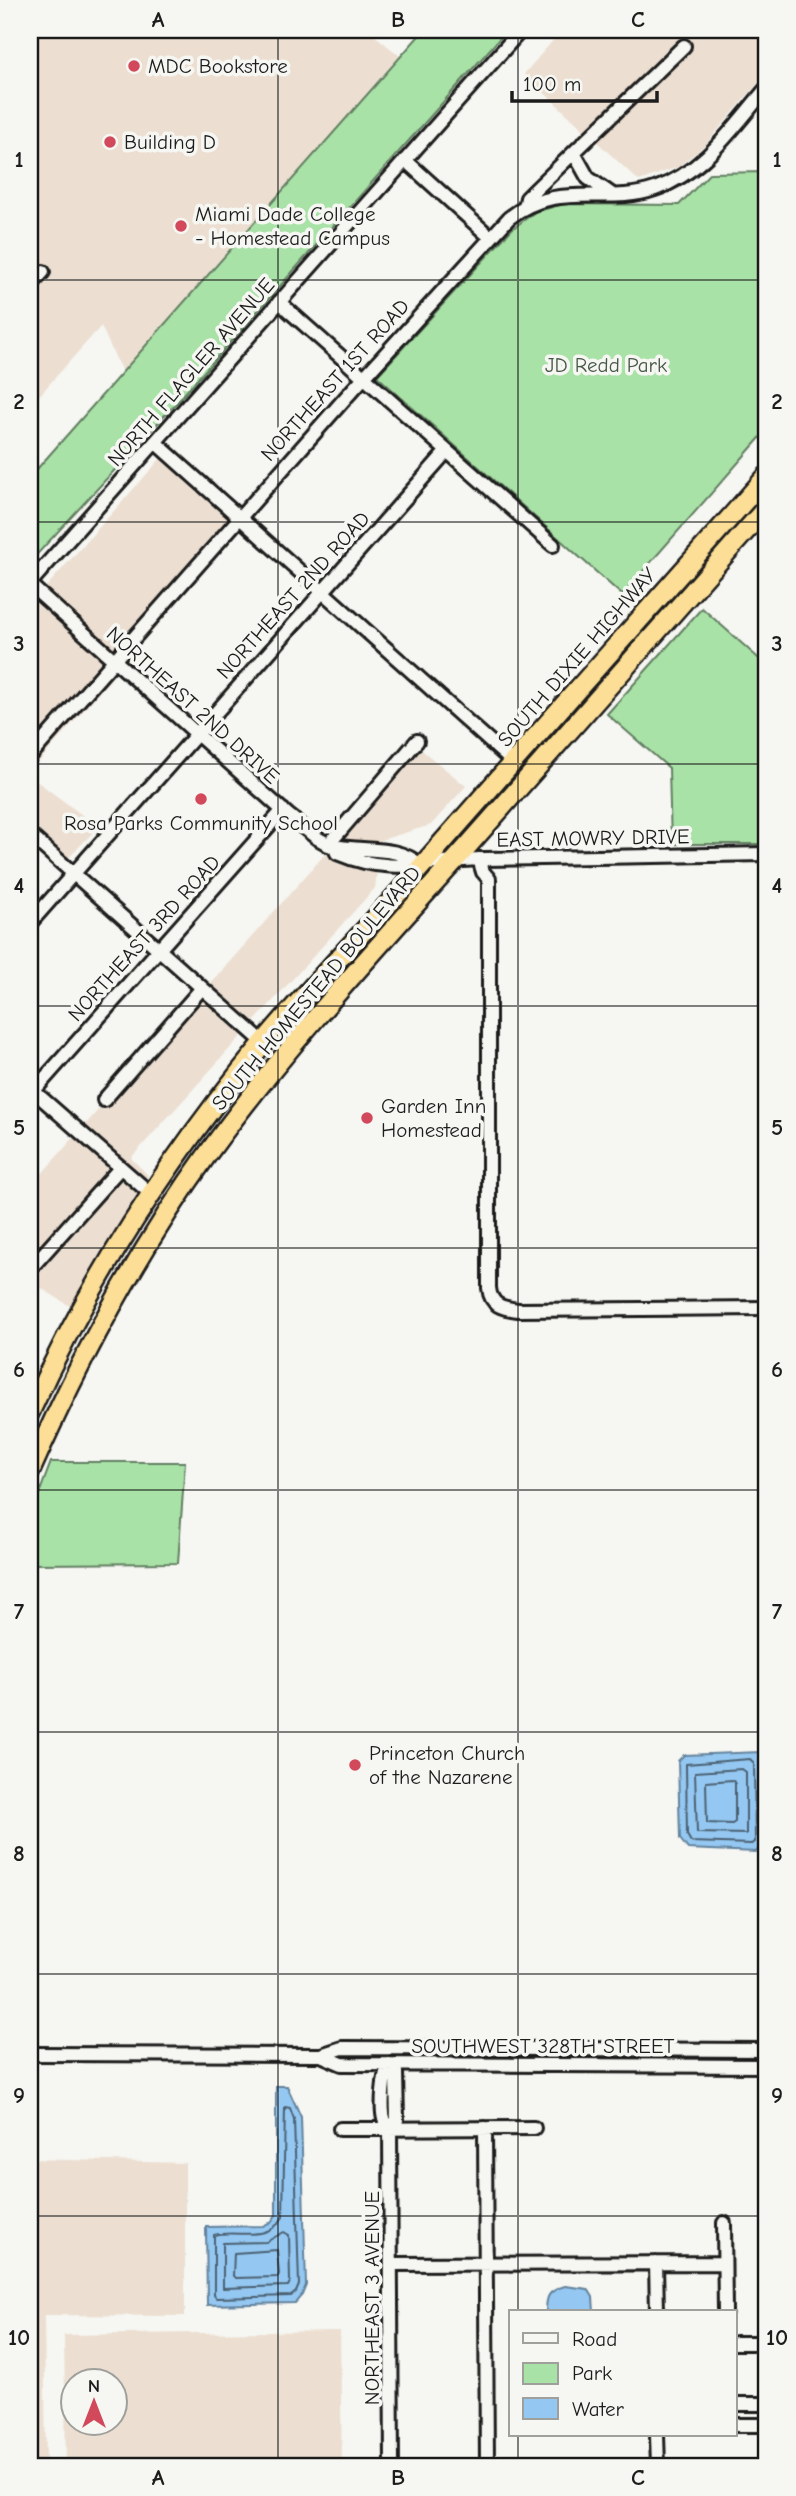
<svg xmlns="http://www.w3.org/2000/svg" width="796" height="2496" font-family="'Comic Neue',sans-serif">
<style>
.built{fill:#ecdfd1;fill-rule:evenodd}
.green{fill:#a9e2a7;stroke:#627f62;stroke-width:2}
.water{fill:#94c8f2;stroke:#64839c;stroke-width:2}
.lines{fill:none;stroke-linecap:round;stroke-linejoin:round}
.shore{stroke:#4c6172;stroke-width:2}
.minor-casing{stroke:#1c1c1c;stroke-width:18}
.highway-casing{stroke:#1c1c1c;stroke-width:23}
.minor{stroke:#f6f6f2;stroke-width:12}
.highway{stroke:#fcde96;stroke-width:18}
.grid{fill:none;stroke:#1c1c1c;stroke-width:2;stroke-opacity:0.55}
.poi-dot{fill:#d1495b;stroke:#f6f6f2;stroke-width:2.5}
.labels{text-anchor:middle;stroke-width:7;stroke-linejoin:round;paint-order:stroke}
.poi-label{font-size:21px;fill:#1c1c1c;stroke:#f6f6f2;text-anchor:start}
.park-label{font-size:21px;fill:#465746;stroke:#f6f6f2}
.street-label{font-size:21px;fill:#1c1c1c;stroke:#f6f6f2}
.neatline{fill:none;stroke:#1c1c1c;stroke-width:2.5}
.grid-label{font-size:23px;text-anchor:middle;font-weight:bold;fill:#1c1c1c}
</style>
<rect width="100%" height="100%" fill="#f6f6f2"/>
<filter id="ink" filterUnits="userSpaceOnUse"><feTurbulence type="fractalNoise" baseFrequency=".0143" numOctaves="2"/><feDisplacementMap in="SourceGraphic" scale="14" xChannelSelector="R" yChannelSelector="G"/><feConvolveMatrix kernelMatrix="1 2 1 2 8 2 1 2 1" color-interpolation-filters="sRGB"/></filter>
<g filter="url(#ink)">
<path class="built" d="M30,30h338l32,26 24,-26 -258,383 -44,-41 -21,-46 -71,80v-114l7,-8 -7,-7z
M562,30h204v44l-62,72 -26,21 -39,14 -115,-107z
M162,457l79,72 -211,243v-167z
M419,748l47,38 -35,39 -50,15 -6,48 -244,270 17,17 -75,133 -43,-27v-94z
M30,776l68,51 -41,43 -27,-25z
M30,2159l155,4v153l-141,-1 2,151h-16z
M340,2331l2,135h-276l-2,-131zM74,2380h42v42h-42z"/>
<path class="green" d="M424,30h83l-329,371 -148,161v-85z
M766,172v259l-144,164 -245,-219 135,-147 23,-17 28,-8 116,1 31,-32z
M702,608l64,57v179h-95l-2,-76 -62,-54z
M51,1462h134l-7,101 -148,1v-46z"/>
<path class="water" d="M761,1752l1,92 -6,8 -68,-3 -8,-10 -2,-78 6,-6z
M276,2086h11l14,31 5,168 -4,10 -7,8 -88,2 -1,-78 57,-1 8,-4 5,-7z
M565,2286l23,3 5,8 1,15h-48c0,-16 2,-21 19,-26z"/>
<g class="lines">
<path class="shore" d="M750,1759l4,4 1,79 -4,2 -60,-2 -4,-7 -1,-71z
M742,1769l4,3v62l-49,-1 -2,-61z
M732,1780l3,3v39l-3,2 -25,-1 -1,-41z
M285,2107l5,1 4,11 5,166 -3,7 -5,4 -75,2 -2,-3v-60c25,-6 53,9 69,-18z
M284,2232l5,3 1,47 -2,4 -65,2v-45l43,-1z
M277,2250l2,24 -1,3 -42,1 -3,-2 1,-23z"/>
<defs>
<path id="minor" d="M574,153l14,25 23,16
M405,160l85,77
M525,207l2,-9 7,-7 150,-145
M30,286l13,-14
M279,302l274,243
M155,442l359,321
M30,583l491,-553
M30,585l258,230 29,23 18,10 2,5c57,24 90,7 147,6 94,-1 188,-3 282,-5
M30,756l318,-361 161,-177c48,-38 96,-12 146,-29 49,-17 79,-63 111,-100
M30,835l233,207
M328,845l89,-104
M335,848l5,-1c27,4 61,-1 81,19
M479,859l4,13 6,7v409c2,18 13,20 29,22l248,-2
M30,923l417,-472
M30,1088l121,106
M30,1095l253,-285
M104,1100l98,-112
M30,1269l90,-101
M30,2054l291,1 21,-7 424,2
M321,2055l21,9 424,2
M485,2128l2,338
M340,2129l194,-1
M390,2129l7,-9 -1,-48 -7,-8c-6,11 -8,43 -5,55 1,4 4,7 6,10l2,337
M724,2223l1,89
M656,2263l1,49
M391,2264l333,-1
M735,2343h31
M735,2404h31
M735,2425h31
M657,2435l1,31"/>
<path id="highway" d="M30,1412c60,-133 141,-257 234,-370 43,-52 91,-100 136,-151 121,-139 244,-276 366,-414
M30,1472c49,-112 107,-220 179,-320 78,-107 169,-205 257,-304 100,-113 200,-227 300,-340"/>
</defs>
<use href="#minor" class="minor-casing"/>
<use href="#highway" class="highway-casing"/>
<use href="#minor" class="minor"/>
<use href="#highway" class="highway"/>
</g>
</g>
<path class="grid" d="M278,30v2436M518,30v2282M30,280h736M30,522h736M30,764h736M30,1006h736M30,1248h736M30,1490h736M30,1732h736M30,1974h736M30,2216h736M518,2435v31"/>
<g class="poi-dot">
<circle cx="134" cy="66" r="7"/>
<circle cx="110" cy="142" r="7"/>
<circle cx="181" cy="226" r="7"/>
<circle cx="201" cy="799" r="7"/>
<circle cx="367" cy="1118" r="7"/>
<circle cx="355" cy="1765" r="7"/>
</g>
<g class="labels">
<g class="poi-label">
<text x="148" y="73">MDC Bookstore</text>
<text x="124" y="149">Building D</text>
<text x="195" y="221">Miami Dade College<tspan x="195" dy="24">- Homestead Campus</tspan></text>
<text x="201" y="830" text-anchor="middle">Rosa Parks Community School</text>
<text x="381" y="1113">Garden Inn<tspan x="381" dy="24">Homestead</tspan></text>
<text x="369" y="1760">Princeton Church<tspan x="369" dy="24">of the Nazarene</tspan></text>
</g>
<g class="park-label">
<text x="606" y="372">JD Redd Park</text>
</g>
<g class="street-label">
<text transform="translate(191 372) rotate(-49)" y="7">NORTH FLAGLER AVENUE</text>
<text transform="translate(335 380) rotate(-48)" y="7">NORTHEAST 1ST ROAD</text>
<text transform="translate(293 595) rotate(-48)" y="7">NORTHEAST 2ND ROAD</text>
<text transform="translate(577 657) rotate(-49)" y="7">SOUTH DIXIE HIGHWAY</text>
<text transform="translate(193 705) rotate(42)" y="7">NORTHEAST 2ND DRIVE</text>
<text transform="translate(593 838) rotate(-1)" y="7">EAST MOWRY DRIVE</text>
<text transform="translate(144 938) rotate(-48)" y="7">NORTHEAST 3RD ROAD</text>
<text transform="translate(316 988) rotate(-50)" y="7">SOUTH HOMESTEAD BOULEVARD</text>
<text x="543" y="2053">SOUTHWEST 328TH STREET</text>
<text transform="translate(372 2298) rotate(-90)" y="7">NORTHEAST 3 AVENUE</text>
</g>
</g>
<rect width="796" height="2496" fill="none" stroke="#f6f6f2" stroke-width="77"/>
<rect x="509" y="2310" width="228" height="126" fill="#f6f6f2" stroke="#9f9f9c" stroke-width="2"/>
<rect x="523" y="2333" width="35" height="10" fill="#f6f6f2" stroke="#9f9f9c" stroke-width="2"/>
<text x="572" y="2346" font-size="21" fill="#1c1c1c">Road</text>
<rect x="523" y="2363" width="35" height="21" fill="#a9e2a7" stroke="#9f9f9c" stroke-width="2"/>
<text x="572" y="2380" font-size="21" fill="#1c1c1c">Park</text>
<rect x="523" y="2398" width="35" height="21" fill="#94c8f2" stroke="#9f9f9c" stroke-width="2"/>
<text x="572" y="2416" font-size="21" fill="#1c1c1c">Water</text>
<g transform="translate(94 2402)"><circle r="33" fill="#f6f6f2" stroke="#9f9f9c" stroke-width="2"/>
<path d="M0-5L12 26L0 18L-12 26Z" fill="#d1495b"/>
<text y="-10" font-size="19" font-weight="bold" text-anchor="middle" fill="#1c1c1c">N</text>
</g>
<path d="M512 91v10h145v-10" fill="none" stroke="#1c1c1c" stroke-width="3.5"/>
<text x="523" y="91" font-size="21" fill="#1c1c1c" stroke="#f6f6f2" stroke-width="5" paint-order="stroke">100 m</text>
<rect x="38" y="38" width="720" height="2420" class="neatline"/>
<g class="grid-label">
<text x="158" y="27">A</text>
<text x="398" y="27">B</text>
<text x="638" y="27">C</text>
<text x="19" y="167">1</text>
<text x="777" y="167">1</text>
<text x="19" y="409">2</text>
<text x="777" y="409">2</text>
<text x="19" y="651">3</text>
<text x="777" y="651">3</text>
<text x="19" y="893">4</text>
<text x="777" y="893">4</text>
<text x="19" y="1135">5</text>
<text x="777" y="1135">5</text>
<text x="19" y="1377">6</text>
<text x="777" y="1377">6</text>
<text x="19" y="1619">7</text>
<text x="777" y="1619">7</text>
<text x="19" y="1861">8</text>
<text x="777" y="1861">8</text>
<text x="19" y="2103">9</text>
<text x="777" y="2103">9</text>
<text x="19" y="2345">10</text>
<text x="777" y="2345">10</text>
<text x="158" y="2485">A</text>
<text x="398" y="2485">B</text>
<text x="638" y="2485">C</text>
</g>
</svg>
